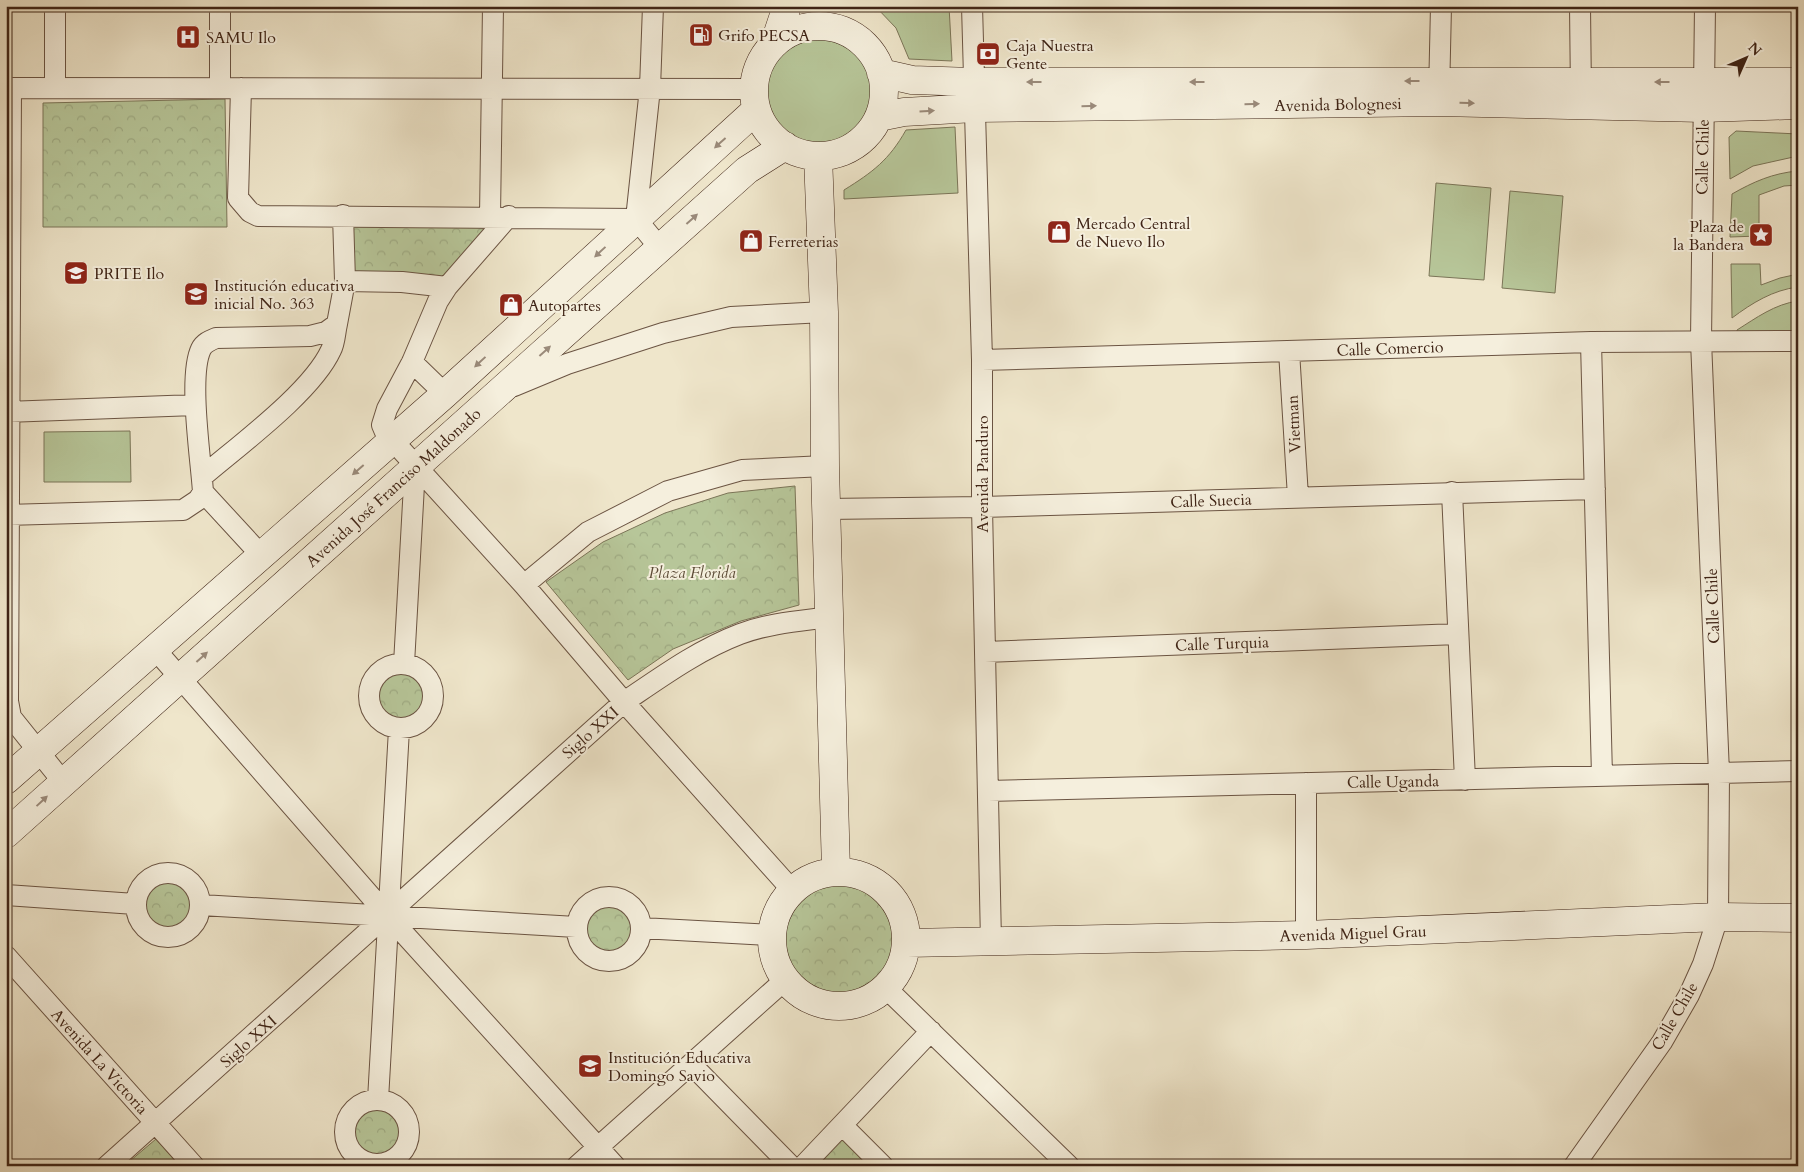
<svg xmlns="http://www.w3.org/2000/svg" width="1804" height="1172" font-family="Cardo,serif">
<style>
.grass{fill:#b7c699;stroke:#7b7558}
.forest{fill:url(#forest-crowns);stroke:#7b7558}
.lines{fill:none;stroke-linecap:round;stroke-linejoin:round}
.street-casing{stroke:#6b5443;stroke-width:22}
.secondary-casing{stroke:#3f2416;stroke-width:29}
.street{stroke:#f5efdd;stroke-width:20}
.secondary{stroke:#f5efdd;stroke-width:28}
.oneway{fill:#9a8a7a}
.labels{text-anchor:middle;stroke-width:4;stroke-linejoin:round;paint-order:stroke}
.poi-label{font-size:16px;fill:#3f2416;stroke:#f5efdd;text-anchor:start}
.street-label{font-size:16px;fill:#3f2416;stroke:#f5efdd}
.park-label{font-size:16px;font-style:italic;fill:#5d4c37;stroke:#f5efdd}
</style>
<defs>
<pattern id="forest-crowns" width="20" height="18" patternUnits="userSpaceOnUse" patternTransform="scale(1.25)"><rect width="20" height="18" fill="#b7c699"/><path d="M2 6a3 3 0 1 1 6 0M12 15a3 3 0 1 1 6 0" fill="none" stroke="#9eaa83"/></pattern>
</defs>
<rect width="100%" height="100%" fill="#efe6cb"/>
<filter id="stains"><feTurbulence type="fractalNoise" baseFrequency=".004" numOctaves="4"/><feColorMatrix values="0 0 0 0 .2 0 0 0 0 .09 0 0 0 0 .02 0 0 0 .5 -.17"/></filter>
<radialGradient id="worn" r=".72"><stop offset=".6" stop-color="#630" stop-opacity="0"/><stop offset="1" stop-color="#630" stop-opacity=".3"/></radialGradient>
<path class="grass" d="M875,6h74l3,55 -43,-2 -13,-31z
M765 92a54 54 0 1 1 108 0a54 54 0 1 1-108 0Z
M955,127l3,66 -114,6v-9c29,-18 45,-30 62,-60z
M1736,131l62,3v22l-45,10 -23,13 -1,-42z
M1798,171v14l-14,1 -25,9v41l-29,1 2,-43c21,-12 41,-21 66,-23z
M1436,183l55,5 -7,92 -55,-4z
M1510,191l53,5 -8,97 -53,-5z
M1731,264h29l1,21 19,-7 18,-4v13c-25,3 -46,16 -66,31z
M1798,301v35l-61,1v-7c19,-12 38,-26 61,-29z
M130,431l1,51h-87v-50z"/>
<path class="forest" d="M225,99l2,128h-184v-124z
M350,224h129l12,11 -49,44 -86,-5 -6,-8z
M795,486l4,119 -58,16 -68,28 -45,31 -82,-98 57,-40 62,-29 63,-20z
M376 696a24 24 0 1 1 48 0a24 24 0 1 1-48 0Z
M780 940a60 60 0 1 1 120 0a60 60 0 1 1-120 0Z
M146 905a24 24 0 1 1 48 0a24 24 0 1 1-48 0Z
M587 929a24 24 0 1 1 48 0a24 24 0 1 1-48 0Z
M354 1132a24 24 0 1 1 48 0a24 24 0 1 1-48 0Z
M843,1138l28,28h-56z
M156,1139l24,27h-56z"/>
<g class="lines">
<defs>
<path id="street" d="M653,6l-3,82 -14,131 24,29
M972,6l10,354v147l9,435
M1580,6l1,89
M6,88l748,1
M11,88l-3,613 3,16 52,65
M55,88v-82
M220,88v-82
M241,88l-3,110 12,14 8,4 378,3
M1439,95l2,-89
M490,216l3,-210
M509,216l-62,71 -9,14 -26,61 -25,47 -5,16 3,7 139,153 100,117 168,188
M345,281l57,1 45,5
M1591,342l11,434
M1289,351l9,146
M982,360l609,-18 207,-1
M412,362l33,32
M514,386l53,-22 96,-31 68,-16 93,-5
M6,412l189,-7
M202,477c36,-31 110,-85 129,-127 4,-7 4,-18 6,-26
M203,492l58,63
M1452,492l13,288
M826,509l156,-2 613,-18
M6,515l177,-5 15,-10 5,-8c-2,-32 -15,-116 -2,-143 3,-6 8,-8 15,-11l94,-2 16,-4 11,-8 8,-43 -2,-66
M524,585l64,-53 80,-41 74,-21 83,-4
M154,648l234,268 227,250
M985,652l473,-18
M369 696a32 32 0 1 1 64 0a32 32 0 1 1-64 0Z
M404,664l11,-197
M988,791l810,-20
M136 905a32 32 0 1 1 64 0a32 32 0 1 1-64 0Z
M6,895l129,9
M577 929a32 32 0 1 1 64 0a32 32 0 1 1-64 0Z
M201,905l375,22
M641,928l130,7
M1306,935v-152
M6,956l188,210
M886,988l183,178
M691,1064l100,102
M345 1132a32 32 0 1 1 64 0a32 32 0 1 1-64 0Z
M378,1100l21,-371
M842,1125l41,41
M107,1166l517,-464c37,-25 74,-52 116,-68 29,-11 60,-13 90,-17
M577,1166l208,-186
M803,1166l128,-135
M1574,1166l88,-124 27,-47 14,-31 15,-47 1,-144 -18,-432 4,-335"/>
<path id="secondary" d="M754 91a65 65 0 1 1 130 0a65 65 0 1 1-130 0Z
M775,42l12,-36
M881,73l31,7 61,2h825
M879,117l25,-5 71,-4 464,-6 264,6 95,-3
M818,156l6,156 1,154 11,405
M6,780l439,-386 311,-284
M6,834l741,-664 38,-24
M772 939a67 67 0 1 1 134 0a67 67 0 1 1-134 0Z
M907,943l399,-8 412,-18 80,1"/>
</defs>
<use href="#street" class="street-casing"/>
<use href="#secondary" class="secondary-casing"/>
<use href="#street" class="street"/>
<use href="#secondary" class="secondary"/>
</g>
<defs><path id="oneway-solid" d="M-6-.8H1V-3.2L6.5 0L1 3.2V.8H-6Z" transform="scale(1.25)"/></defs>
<g class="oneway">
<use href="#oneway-solid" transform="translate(1412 81) rotate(180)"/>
<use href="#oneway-solid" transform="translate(1034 82) rotate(180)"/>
<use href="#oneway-solid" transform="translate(1197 82) rotate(180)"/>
<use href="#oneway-solid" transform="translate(1662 82) rotate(-180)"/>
<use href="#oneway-solid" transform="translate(1467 103) rotate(1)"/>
<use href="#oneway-solid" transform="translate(1252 104) rotate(-1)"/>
<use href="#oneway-solid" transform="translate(1089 106) rotate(-1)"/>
<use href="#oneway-solid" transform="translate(927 111) rotate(-4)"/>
<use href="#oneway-solid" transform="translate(720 143) rotate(138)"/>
<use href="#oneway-solid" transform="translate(692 219) rotate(-42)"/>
<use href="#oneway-solid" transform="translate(600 252) rotate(137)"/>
<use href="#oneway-solid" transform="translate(545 351) rotate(-42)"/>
<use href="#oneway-solid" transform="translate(480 362) rotate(137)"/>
<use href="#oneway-solid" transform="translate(358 470) rotate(139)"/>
<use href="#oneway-solid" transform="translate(202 657) rotate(-42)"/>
<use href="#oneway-solid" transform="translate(42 801) rotate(-43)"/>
</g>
<defs>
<symbol id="fuel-square" viewBox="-11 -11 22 22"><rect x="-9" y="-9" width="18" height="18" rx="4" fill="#8f2418" stroke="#f5efdd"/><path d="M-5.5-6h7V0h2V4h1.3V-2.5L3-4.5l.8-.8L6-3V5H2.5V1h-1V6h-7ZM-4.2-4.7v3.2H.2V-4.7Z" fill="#fff"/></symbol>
<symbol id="hospital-square" viewBox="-11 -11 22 22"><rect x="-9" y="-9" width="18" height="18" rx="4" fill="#8f2418" stroke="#f5efdd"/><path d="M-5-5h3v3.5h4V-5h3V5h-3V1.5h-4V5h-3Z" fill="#fff"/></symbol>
<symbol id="bank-square" viewBox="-11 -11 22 22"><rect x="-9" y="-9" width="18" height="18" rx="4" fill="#8f2418" stroke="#f5efdd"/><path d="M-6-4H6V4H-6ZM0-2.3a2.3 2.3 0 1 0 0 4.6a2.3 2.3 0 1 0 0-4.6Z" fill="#fff"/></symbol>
<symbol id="shop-square" viewBox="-11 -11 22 22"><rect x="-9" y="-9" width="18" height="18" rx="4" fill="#8f2418" stroke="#f5efdd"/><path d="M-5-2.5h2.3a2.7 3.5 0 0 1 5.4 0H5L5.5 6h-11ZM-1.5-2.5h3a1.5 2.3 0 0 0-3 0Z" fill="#fff"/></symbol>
<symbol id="sight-square" viewBox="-11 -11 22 22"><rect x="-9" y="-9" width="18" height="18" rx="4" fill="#8f2418" stroke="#f5efdd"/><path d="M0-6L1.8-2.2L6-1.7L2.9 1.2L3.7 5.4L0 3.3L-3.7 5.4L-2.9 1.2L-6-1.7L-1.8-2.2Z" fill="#fff"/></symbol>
<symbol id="school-square" viewBox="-11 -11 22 22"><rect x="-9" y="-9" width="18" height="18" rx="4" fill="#8f2418" stroke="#f5efdd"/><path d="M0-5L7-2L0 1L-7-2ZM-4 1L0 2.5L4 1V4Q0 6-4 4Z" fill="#fff"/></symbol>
</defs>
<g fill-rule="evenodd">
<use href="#fuel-square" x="687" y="21" width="28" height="28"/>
<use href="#hospital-square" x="174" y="23" width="28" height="28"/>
<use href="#bank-square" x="974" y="40" width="28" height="28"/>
<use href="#shop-square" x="1045" y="218" width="28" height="28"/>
<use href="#sight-square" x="1747" y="221" width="28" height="28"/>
<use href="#shop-square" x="737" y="227" width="28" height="28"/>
<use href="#school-square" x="62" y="259" width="28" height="28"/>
<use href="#school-square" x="182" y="280" width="28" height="28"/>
<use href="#shop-square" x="497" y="291" width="28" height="28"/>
<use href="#school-square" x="576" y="1052" width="28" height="28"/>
</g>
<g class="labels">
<g class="poi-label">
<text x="718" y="41">Grifo PECSA</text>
<text x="206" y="43">SAMU Ilo</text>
<text x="1006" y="51">Caja Nuestra<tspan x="1006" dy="18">Gente</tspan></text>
<text x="1076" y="229">Mercado Central<tspan x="1076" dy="18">de Nuevo Ilo</tspan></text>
<text x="1744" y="232" text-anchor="end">Plaza de<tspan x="1744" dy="18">la Bandera</tspan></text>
<text x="768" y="247">Ferreterias</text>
<text x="94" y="279">PRITE Ilo</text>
<text x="214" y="291">Institución educativa<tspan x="214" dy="18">inicial No. 363</tspan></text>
<text x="528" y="311">Autopartes</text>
<text x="608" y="1063">Institución Educativa<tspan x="608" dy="18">Domingo Savio</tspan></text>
</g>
<g class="street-label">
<text transform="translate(1338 104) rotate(-1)" y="6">Avenida Bolognesi</text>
<text transform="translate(1702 157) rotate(-89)" y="6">Calle Chile</text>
<text transform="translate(1390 348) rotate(-2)" y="6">Calle Comercio</text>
<text transform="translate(1293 424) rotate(-93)" y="6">Vietman</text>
<text transform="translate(982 474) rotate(-90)" y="6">Avenida Panduro</text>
<text transform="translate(393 487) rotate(-42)" y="6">Avenida José Franciso Maldonado</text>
<text transform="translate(1211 500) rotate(-2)" y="6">Calle Suecia</text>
<text transform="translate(1712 606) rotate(-92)" y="6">Calle Chile</text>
<text transform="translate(1222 643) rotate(-2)" y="6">Calle Turquia</text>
<text transform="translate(590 732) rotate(-42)" y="6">Siglo XXI</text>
<text transform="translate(1393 781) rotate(-1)" y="6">Calle Uganda</text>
<text transform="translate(1353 933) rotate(-2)" y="6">Avenida Miguel Grau</text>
<text transform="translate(1674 1016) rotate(-60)" y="6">Calle Chile</text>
<text transform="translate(248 1041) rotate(-42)" y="6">Siglo XXI</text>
<text transform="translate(100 1061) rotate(48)" y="6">Avenida La Victoria</text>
</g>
<g class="park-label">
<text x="692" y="578">Plaza Florida</text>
</g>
</g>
<rect width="1804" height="1172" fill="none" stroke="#efe6cb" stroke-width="25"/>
<rect x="8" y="8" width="1789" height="1157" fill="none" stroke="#3f2416" stroke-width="2.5"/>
<rect x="12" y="12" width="1779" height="1147" fill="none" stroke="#3f2416"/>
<g transform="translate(1746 58) rotate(45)" stroke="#f5efdd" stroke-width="4" paint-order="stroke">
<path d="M0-4L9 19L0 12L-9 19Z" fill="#3f2416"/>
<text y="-8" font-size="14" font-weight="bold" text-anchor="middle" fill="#3f2416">N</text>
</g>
<rect width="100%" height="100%" filter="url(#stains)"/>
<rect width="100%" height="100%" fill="url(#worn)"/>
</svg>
